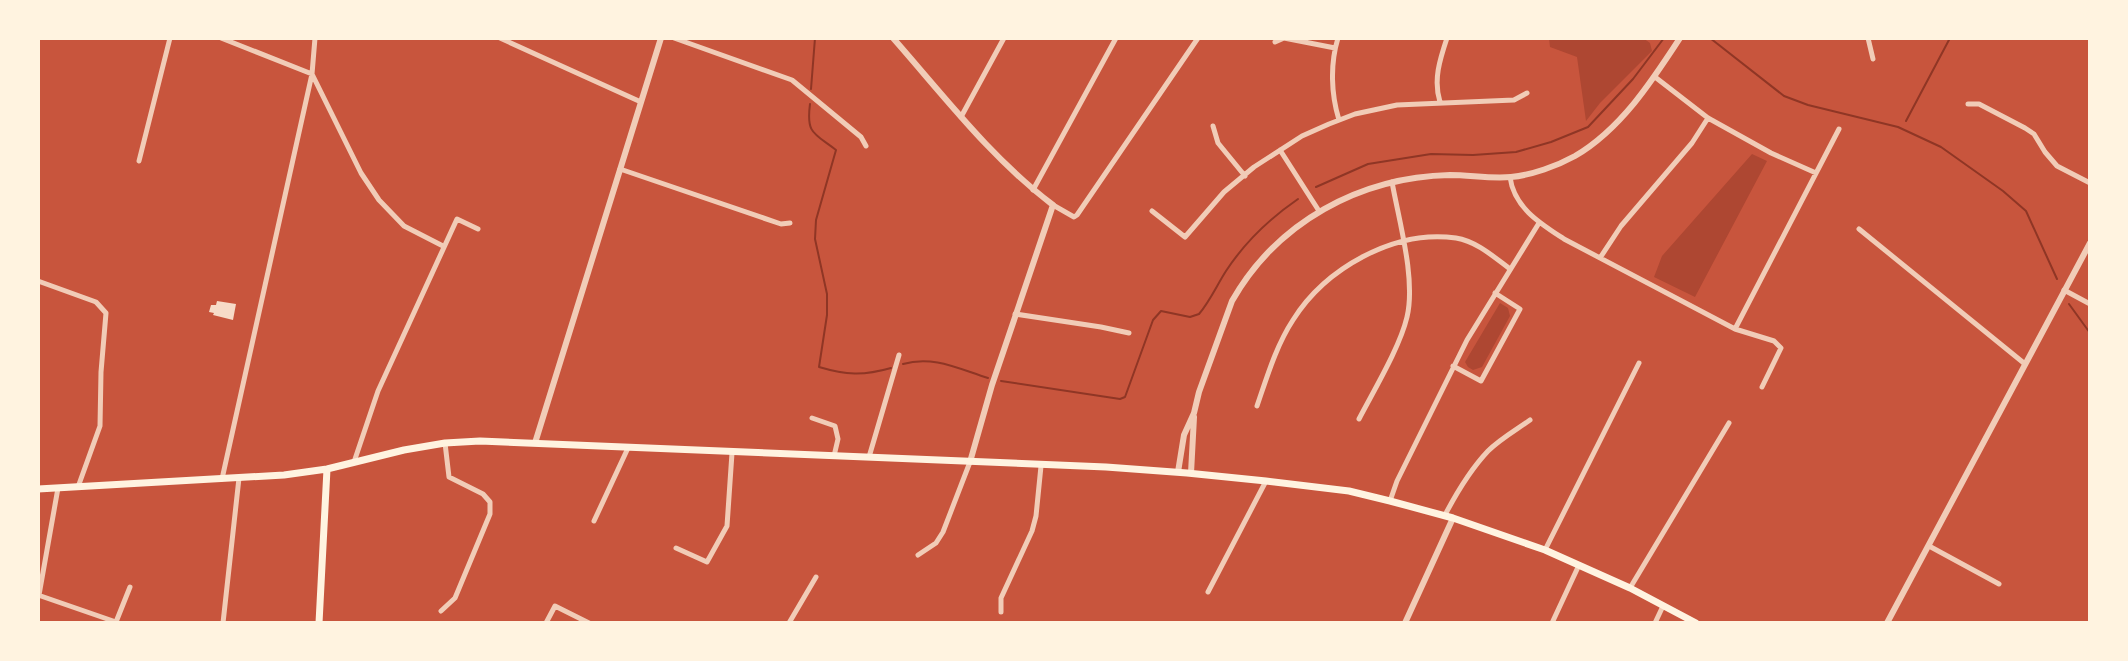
<svg xmlns="http://www.w3.org/2000/svg" width="2128" height="661" font-family="Arial,sans-serif">
<style>
.green{fill:#ae4732}
.lines{fill:none;stroke-linecap:round;stroke-linejoin:round}
.stream{stroke:#8f3625;stroke-width:2}
.building{fill:#f7dbc8}
.minor{stroke:#f1ccb7;stroke-width:5}
.tertiary{stroke:#f1ccb7;stroke-width:6}
.secondary{stroke:#fff3e0;stroke-width:7}
</style>
<rect width="100%" height="100%" fill="#c8553d"/>
<path class="green" d="M1549,38h94l7,5 2,8 -52,52 -14,18 -9,-64 -27,-10z
M1752,154l15,7 -72,136 -41,-20 8,-21z
M1500,303l8,5 2,8 -28,51 -9,3 -5,-3 -3,-5z"/>
<g class="lines">
<path class="stream" d="M1710,38l74,58 24,9 90,22 43,20 62,44 23,20 31,68
M811,89l4,-51
M810,104c-4,30 4,29 26,46l-20,70 -1,19 12,55v21l-8,52c27,8 44,9 72,1
M1906,121l44,-83
M1316,187l52,-23 63,-10 42,1 43,-3 35,-10 37,-15 45,-48 31,-41
M2069,304l21,29
M903,364c30,-9 56,5 85,14
M1001,381l119,18 5,-2 28,-77 8,-9 29,6 9,-3c11,-13 18,-29 27,-43 19,-29 43,-52 72,-72"/>
</g>
<path class="building" d="M217,301l19,3 -3,16 -20,-5 1,-2 -5,-1 2,-7h5z"/>
<g class="lines">
<path class="minor" d="M221,38l91,36 -90,405
M315,38l-3,36 49,99 18,27 25,26 39,20
M500,38l141,64
M674,38l118,42 69,57 5,9
M1338,38c-8,26 -7,56 1,82
M1868,38l5,21
M1275,42l9,-4 51,10
M1655,77l53,41 63,35 45,20
M1440,102c-7,-22 0,-43 7,-64
M1968,104h11l46,24 9,6 11,18 12,14 33,17
M961,117l43,-79
M1213,126l5,17 27,33
M1280,150l39,61
M139,161l31,-123
M620,169l161,55 9,-1
M1510,177c4,31 31,47 54,62l171,90 39,12 7,7 -19,39
M1033,190l83,-152
M1053,205l21,12 3,-2 121,-177
M1152,211l33,26 39,-45 30,-25 48,-31 27,-12 26,-10 42,-9 117,-5 13,-7
M1859,229l166,135
M1600,258l21,-32 71,-83 16,-25
M38,281l58,21 10,11 -5,59 -1,54 -22,61
M2064,290l26,14
M1015,314l86,13 28,6
M1735,329l104,-200
M1453,366l28,15 39,-72 -25,-16
M1257,406c10,-29 19,-60 36,-86 32,-51 101,-91 163,-82 20,3 38,19 54,31
M812,418l23,8 3,13 -4,17
M1359,419c15,-29 41,-72 48,-102 9,-38 -8,-96 -15,-135
M869,457l30,-102
M354,462l24,-71 79,-172 21,10
M1390,501l7,-20 70,-141 72,-117
M1445,515c12,-23 25,-45 43,-64 12,-12 28,-21 42,-31
M594,521l34,-73
M1929,546l70,38
M676,548l31,14 20,-36 5,-73
M1545,550l94,-187
M918,555l18,-12 7,-11 27,-70
M1630,588l99,-165
M1208,592l58,-111
M38,595l78,27
M39,595l19,-107
M441,611l14,-13 35,-84v-12l-7,-8 -34,-17 -4,-34
M1001,612v-14l31,-67 4,-15 5,-50
M116,622l14,-35
M223,623l16,-145
M546,623l9,-17 34,17
M789,623l27,-46
M1552,623l27,-58
M1655,623l8,-17"/>
<path class="tertiary" d="M893,38c51,58 98,120 160,167l-61,180 -22,77
M535,443l126,-405
M1178,472l6,-37 10,-22 5,-21 33,-91c45,-79 128,-124 218,-126 20,0 41,4 61,2 21,-2 46,-11 64,-21 46,-27 77,-75 105,-118
M1191,473l3,-56
M1405,623l48,-105
M1887,623l203,-380"/>
<path class="secondary" d="M38,489l246,-14 43,-6 77,-19 41,-7 35,-2 626,26 81,6 79,8 83,10 41,10 63,17 92,32 85,38 66,35
M319,623l8,-154"/>
</g>
<rect width="2128" height="661" fill="none" stroke="#fff3e0" stroke-width="80"/>
</svg>
